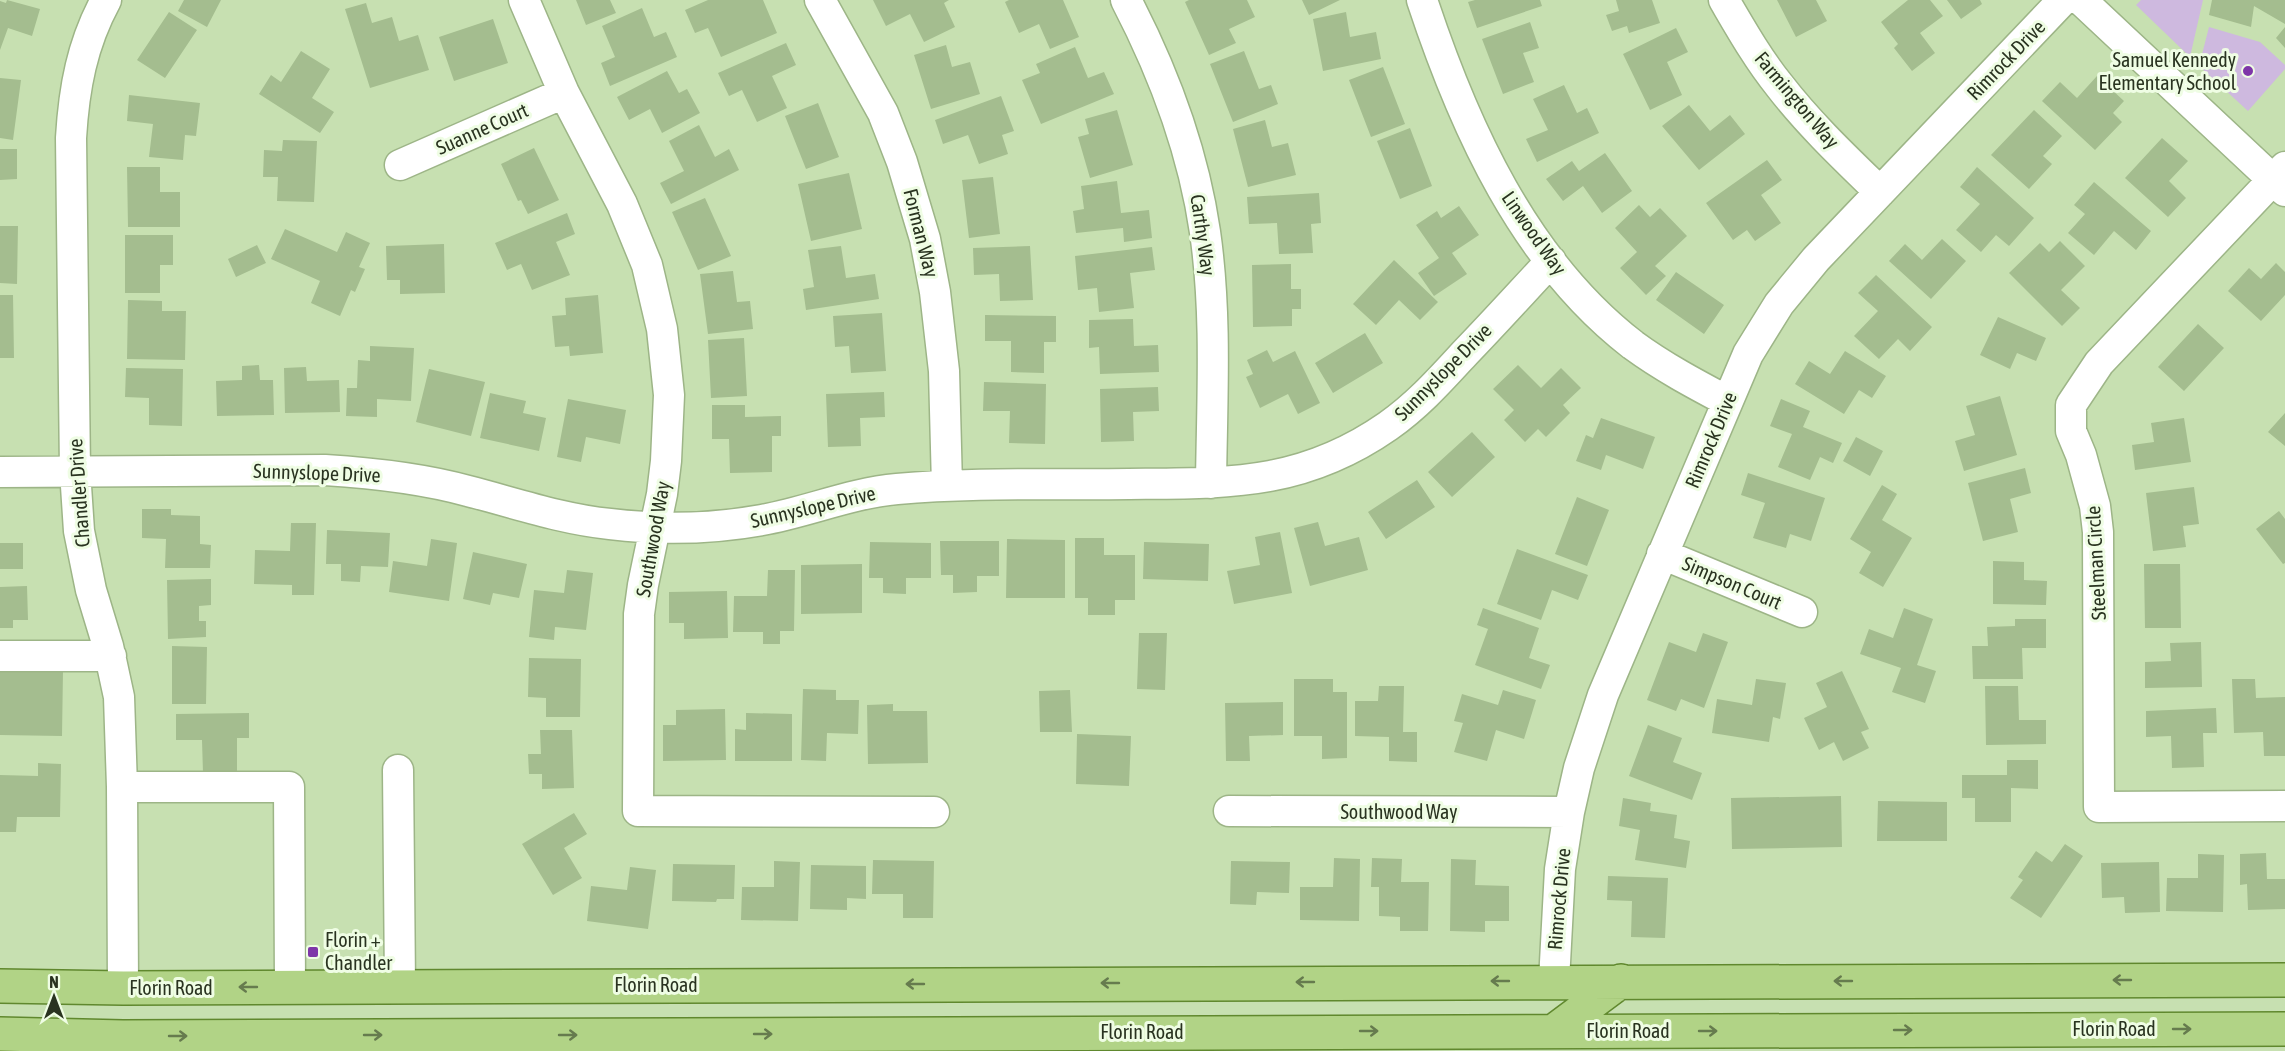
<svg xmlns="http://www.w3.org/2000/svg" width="2285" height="1051" font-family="'Asap Condensed',sans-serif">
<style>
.green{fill:#ceb9df}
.building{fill:#a4bd8f}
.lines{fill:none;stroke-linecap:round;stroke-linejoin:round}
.minor-casing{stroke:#9db587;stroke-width:33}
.major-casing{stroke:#60882e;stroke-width:36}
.minor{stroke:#fff;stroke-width:30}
.major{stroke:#b1d386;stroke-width:33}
.oneway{stroke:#667b4e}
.poi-dot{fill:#7e36a8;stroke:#effde4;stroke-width:2}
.labels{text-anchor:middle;stroke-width:6;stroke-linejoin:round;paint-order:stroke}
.street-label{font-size:20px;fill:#293320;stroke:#effde4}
.poi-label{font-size:20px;fill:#293320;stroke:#effde4;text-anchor:end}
</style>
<rect width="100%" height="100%" fill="#c7e0b1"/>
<path class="green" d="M2141,0h62l-13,57 -54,-52z
M2209,27l51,15 25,23v4l-37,42 -49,-45z"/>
<path class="building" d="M7,0l33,9 -8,27 -24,-8 -8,22v-49l6,2z
M184,0h37l-14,27 -29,-16z
M576,0h34l6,13 -30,12z
M708,0h55l14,33 -56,24 -13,-29 -13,5 -10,-23z
M873,0h76l-5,3 11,24 -31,15 -14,-28 -24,12z
M1009,0h54l16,37 -29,12 -11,-25 -20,9 -14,-31z
M1189,0h58l8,17 -26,12 7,14 -27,12 -24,-53z
M1302,0h38l-31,15z
M1475,0h65l2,6 -65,22 -9,-26z
M1616,0h36l8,23 -31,10 -2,-7 -15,5 -6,-16 13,-4z
M1777,0h39l11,21 -31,16z
M1908,0h22l13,16 -23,17 15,20 -23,18 -18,-23 4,-4 -17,-22z
M1947,0h33l2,4 -21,15z
M2212,0h73v24l-31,-18 -3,21 -42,-12z
M366,3l6,20 20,-6 7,24 19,-6 11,35 -59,18 -25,-79z
M642,8l12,29 12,-5 11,25 -67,29 -9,-23 14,-6 -13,-31z
M169,12l28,18 -32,48 -28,-18z
M1346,12l4,25 26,-5 5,27 -58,12 -10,-52z
M493,19l15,44 -54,18 -15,-44z
M1530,22l9,26 -16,5 11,29 -31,12 -21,-55z
M2285,27v21l-9,-10z
M1676,28l12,24 -21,10 15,33 -32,15 -27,-56z
M786,43l10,22 -24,11 15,32 -30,14 -15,-32 -13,6 -11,-23z
M946,45l6,22 18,-5 10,32 -49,15 -17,-54z
M1075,47l13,31 16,-6 10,22 -73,30 -19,-44 18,-7 -4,-9z
M301,51l29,18 -18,29 22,14 -14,21 -61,-39 12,-19 10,7z
M1244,51l15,38 12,-4 7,19 -45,18 -23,-58z
M1383,67l22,57 -34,13 -22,-57z
M667,71l12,22 8,-4 13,24 -38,20 -12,-24 -21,11 -12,-23z
M2097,76l27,25 -11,12 9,9 -27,28 -53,-49 18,-19 17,16z
M0,78l21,2 -8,60 -13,-2z
M1564,85l13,28 10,-5 12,25 -62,29 -11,-23 22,-9 -15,-31z
M129,95l71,8 -4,33 -11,-1 -2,25 -34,-3 4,-33 -26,-3z
M1001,96l13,35 -12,4 6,19 -29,10 -11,-29 -25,9 -8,-24z
M818,103l21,54 -33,12 -21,-53z
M1689,105l21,26 20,-16 15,19 -46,36 -37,-44z
M1117,110l16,55 -43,13 -12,-41 11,-3 -4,-15z
M2034,110l28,26 -19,20 9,8 -23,25 -38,-34z
M1265,120l7,27 16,-4 8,32 -48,12 -15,-58z
M699,125l16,32 14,-8 10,21 -68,34 -11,-21 24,-12 -15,-30z
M1410,128l22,58 -32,13 -23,-58z
M2162,138l26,23 -19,20 17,17 -18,19 -43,-39z
M283,140l34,1 -3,61 -37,-1 1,-24h-15l1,-27 18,1z
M534,148l25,52 -31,14 -7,-14 -3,1 -17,-37z
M0,149h17v30l-17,1z
M1605,153l27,38 -30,22 -19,-27 -20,15 -17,-22 26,-18 7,10z
M1767,160l15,20 -21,15 20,28 -26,18 -8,-11 -14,10 -27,-37z
M127,167h33v25h20v35h-52z
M1977,167l57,51 -25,28 -13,-11 -15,17 -25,-22 24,-26 -20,-17z
M849,173l13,56 -51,12 -13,-57z
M993,177l7,57 -31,4 -7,-58z
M1117,181l4,32 28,-3 3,28 -28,4 -1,-14 -47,5 -3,-22 11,-2 -3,-23z
M2094,182l57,49 -15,19 -22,-19 -20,24 -26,-22 17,-19 -11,-9z
M1319,193l2,30 -10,1 2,29 -34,1 -2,-31 -28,1 -2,-27z
M705,198l26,58 -33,14 -26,-58z
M1639,205l11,12 10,-9 27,28 -32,30 11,10 -20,19 -26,-27 17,-16 -22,-24z
M1459,206l20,29 -27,18 15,21 -33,22 -16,-23 21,-15 -23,-33 21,-14 4,7z
M567,213l8,21 -19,8 14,33 -38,15 -11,-26 -14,6 -12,-27z
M0,226h18l-1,58 -17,-1z
M285,229l52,23 9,-20 24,11 -11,24 6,2 -10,23 -4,-2 -11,26 -29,-13 9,-22 -49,-22z
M125,235h48v30h-13v28h-35z
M1942,239l24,22 -35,38 -42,-38 16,-17 17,16z
M2060,241l25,25 -24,24 19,18 -18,18 -53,-53 31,-30 9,9z
M444,244l1,49 -45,1v-14h-13l-1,-34z
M257,245l9,18 -30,14 -8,-18z
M841,246l5,32 29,-4 4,25 -73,11 -3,-21 11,-2 -6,-37z
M1030,246l3,54 -33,1 -1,-27 -25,1 -1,-27z
M1152,247l3,23 -25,3 4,35 -35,4 -2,-24 -19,2 -3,-34z
M1394,260l44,42 -18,18 -21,-20 -23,25 -23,-21z
M2276,263l9,9v23l-24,26 -33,-30 21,-23 12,11z
M1291,264v25h10v20h-9v17l-39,1 -1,-62z
M733,271l4,31 13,-1 3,28 -45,5 -8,-60z
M1676,272l48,33 -20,29 -48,-34z
M1876,275l56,52 -22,24 -12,-12 -19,20 -25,-23 24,-25 -20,-18z
M0,295h13l1,63h-14z
M598,295l5,58 -33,3 -1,-10 -14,1 -3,-31 14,-1 -1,-17z
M128,300l34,1v10h24l-1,49 -58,-1z
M882,313l4,58 -35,2 -2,-27 -14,1 -2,-31z
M985,315l71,1v26h-12v31l-33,-1v-31h-26z
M1998,317l48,21 -10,23 -19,-8 -7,16 -30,-14z
M1133,319l1,27 24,-1 1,27 -59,2 -1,-27 -10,1v-28z
M2198,324l26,24 -40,43 -26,-24z
M1365,333l18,30 -50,30 -18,-30z
M744,338l3,58 -36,2 -3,-58z
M370,346l44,2 -3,53 -34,-2v18l-31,-1 1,-28h10l1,-28 12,1z
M1267,350l6,12 22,-11 25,52 -22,11 -10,-20 -28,14 -14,-31 7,-3 -6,-14z
M1845,351l41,25 -14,22 -13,-8 -15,24 -49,-30 14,-23 21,13z
M259,365l1,15h13l1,35 -57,1 -1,-35 26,-1v-14z
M1518,365l23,23 20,-20 20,20 -18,17 7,8 -24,24 -8,-8 -13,13 -21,-22 10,-10 -21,-21z
M306,367l1,14 32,-1 1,32 -55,1 -1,-45z
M126,368l57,1 -1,57 -33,-1v-27l-24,-1z
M429,369l56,13 -14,54 -55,-14z
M984,382l62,2 -1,60 -36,-1 1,-32h-27z
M1158,387l1,24 -26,1 1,29 -33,1 -1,-53z
M884,392l1,25 -25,1 1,28 -33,1 -2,-53z
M490,393l36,8 -3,12 23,5 -7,33 -59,-13z
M2000,396l17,59 -53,16 -9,-30 20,-6 -9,-29z
M568,399l58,11 -6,34 -34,-7 -5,25 -24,-5z
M1781,399l29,12 -7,16 39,16 -9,20 -13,-6 -10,23 -32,-13 14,-33 -22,-8z
M712,405h33v12l36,-1v20h-9v36l-42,1 -1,-34h-17z
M2285,413v33l-17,-14z
M1601,418l54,19 -12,32 -37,-14 -5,15 -25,-9 10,-26 7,3z
M2184,418l7,44 -56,8 -3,-25 22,-3 -3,-19z
M1472,432l23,25 -43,40 -24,-25z
M1856,437l27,14 -13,25 -27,-15z
M2025,468l6,25 -21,6 8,33 -35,9 -15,-58z
M1748,473l77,25 -14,43 -21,-7 -4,14 -33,-10 12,-35 -24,-8z
M1417,480l18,27 -49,32 -18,-27z
M1882,485l15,9 -15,26 30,18 -29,49 -24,-14 12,-21 -21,-13z
M2194,487l5,37 -16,2 3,21 -33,4 -7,-58z
M1577,497l32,13 -22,56 -32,-12z
M142,509h29v6l29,1v28l11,1 -1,23h-45l1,-29 -24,-1z
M2279,511l6,8v44l-2,1 -27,-35z
M1318,522l7,24 34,-9 9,33 -58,16 -16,-58z
M291,523h25l-2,72h-22v-10l-38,-1 1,-34 35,1z
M327,530l63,3 -2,34 -27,-1 -1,16 -19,-1v-17h-15z
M1280,532l12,61 -58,11 -7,-33 33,-6 -5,-28z
M1075,538h29v17h31v45h-20v15h-27v-17h-13z
M431,539l26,4 -8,58 -60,-9 4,-31 34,5z
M1007,539l58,1v58h-59z
M940,541h59v35h-22v16l-24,1v-18h-12z
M870,542l61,1v35h-25v16l-23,-1v-15h-14z
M1144,542l65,2 -1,37 -65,-2z
M0,543h23v26h-23z
M1517,549l71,26 -10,25 -26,-10 -11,30 -44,-16z
M473,552l54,12 -8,34 -26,-5 -3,12 -27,-6z
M1993,561l31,1v18l23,1 -1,24 -53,-1z
M862,564v49l-61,1v-49z
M2144,564h36l1,64h-36z
M567,570l26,3 -7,57 -31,-3 -1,13 -25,-3 5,-47 30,3z
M768,570h27l-1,61h-14v13h-17v-12h-30l1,-36h33z
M211,579v26l-12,1v15h7v16l-38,2 -1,-59z
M27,586l1,34h-15v8h-13v-41z
M727,591l1,47 -44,1v-16h-15v-31z
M1483,608l56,20 -10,30 21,7 -9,24 -66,-24 13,-36 -11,-4z
M1904,608l29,11 -16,46 19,6 -11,32 -33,-11 9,-24 -41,-14 9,-25 24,9z
M2015,619h31v29h-24l1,31h-50l-1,-33h16l-1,-19 28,-1z
M1139,633h28l-2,57 -28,-1z
M1703,633l25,9 -24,66 -23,-9 -5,12 -29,-11 22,-58 27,10z
M2201,642l1,45 -57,1v-26l26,-1 -1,-18z
M172,646l35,1 -1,57h-34z
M529,658l52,1 -1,58h-34v-19l-18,-1z
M0,664l63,6 -1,66 -62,-1z
M1842,671l27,58 -8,3 8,16 -26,13 -9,-19 -15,8 -15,-32 23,-11 -11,-24z
M1294,679h39v13h14v66l-25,1v-23h-28z
M1756,679l30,4 -6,36 -7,-2 -4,25 -57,-9 5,-34 35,6z
M2232,679h23l1,19 29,-1v59h-21l-1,-24 -29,1z
M1379,686h25l-1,46h14v30l-28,-1v-24l-34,-1v-35h23z
M1985,686h33l1,34h27v24l-60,1z
M803,689l33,1v10h23l-1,34 -31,-1 -1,28 -25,-1z
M1070,690l2,42h-32l-1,-41z
M1503,690l33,10 -12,39 -28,-9 -9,31 -33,-9 9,-29 -9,-2 8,-27 36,11z
M1283,702v33l-34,1 1,25h-24l-1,-58z
M893,704v7h34l1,52 -60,1 -1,-59z
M2216,708l1,25h-14l1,34 -32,1 -1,-32 -25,1v-26z
M725,709l1,51 -63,1v-36h13v-15z
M249,713v25h-12v35h-34l-1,-33h-26v-26z
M746,713l46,1v47h-57v-32l11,1z
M1648,725l34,13 -9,24 29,11 -10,27 -63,-24z
M540,730h32l2,58 -32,1v-15h-13l-1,-20h13z
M1077,734l54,2 -2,50 -53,-2z
M2007,760h31v29l-27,-1v34h-36v-24h-13v-23h45z
M38,763l23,1 -1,53h-43l-1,15h-16v-57l38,1z
M1841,796l1,51 -110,2 -1,-51z
M1623,798l28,5 -1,8 27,4 -3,23 16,3 -4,27 -51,-8 5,-30 -21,-4z
M1878,801l69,1v39h-70z
M574,813l13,21 -23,14 18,30 -29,17 -31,-51z
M2065,844l18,12 -42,62 -31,-20 13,-18 -5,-3 18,-26 16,11z
M2266,853l1,26h18v30l-37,1 -1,-26 -7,1v-31z
M2198,854l26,1 -1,57 -57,-1 1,-33h31z
M1334,858l26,1 -1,62 -59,-1v-33h33z
M1372,858l30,1 -1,23h28l-1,49h-28v-14l-21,-1v-29h-8z
M1451,859l25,1 -1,25 34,1v35h-24v11l-35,-1z
M873,860l61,1 -1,57h-30v-24h-31z
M774,861l26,1 -2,59 -57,-1 1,-33h32z
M1231,861l59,1 -1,31 -32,-1 -1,13 -26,-1z
M2159,862l1,50 -35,1 -1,-16 -22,1 -1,-35z
M673,864l62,1 -1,34h-17l-1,3 -44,-1z
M811,865l55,1v33l-19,-1v12l-37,-1z
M630,867l26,3 -8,59 -61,-8 4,-35 36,4z
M1608,876l60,2 -3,60 -34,-1 1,-36 -25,-1z"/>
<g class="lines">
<defs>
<path id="minor" d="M106,0c-24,44 -32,88 -35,138l4,333 4,60 12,59 17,56 11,51 3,90 1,201
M524,0l40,93 58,111 25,61 15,64 7,66 -3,66 -4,33 -19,91 -4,29 -1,197 296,1
M820,0l63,113 19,49 23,77 10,53 9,79 3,115
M1126,0c38,73 67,150 79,232 12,83 7,167 6,251
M1422,0c42,127 102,261 211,345 30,22 62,39 94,56
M1724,0c17,29 34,59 55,85 30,39 66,73 101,107
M2081,0l204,191
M400,165l164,-72
M2285,167l-186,196 -28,42v26l10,24 14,51 3,26 1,275 186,-1
M0,472l325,-2c48,3 96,8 143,21 47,12 93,28 142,33 50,6 102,5 152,-4 45,-8 89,-27 135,-31 77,-7 155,-4 232,-5 99,-1 173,2 259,-58 30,-21 53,-47 77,-73 29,-30 57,-61 86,-92
M1662,554l140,58
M0,656h111
M398,770l2,216
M122,787h167l1,200
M1229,811l340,1
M1554,981l6,-112 9,-57 10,-44 24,-73 145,-341 31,-50 37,-45 247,-259"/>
<path id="major" d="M0,986l123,2 2162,-8
M1554,1031l67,-50
M0,1034l123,3 2162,-8"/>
</defs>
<use href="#minor" class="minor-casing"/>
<use href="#major" class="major-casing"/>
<use href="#minor" class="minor"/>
<use href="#major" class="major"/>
</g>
<defs><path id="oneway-shaft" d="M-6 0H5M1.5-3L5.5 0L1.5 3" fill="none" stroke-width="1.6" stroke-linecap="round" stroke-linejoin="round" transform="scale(1.5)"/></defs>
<g class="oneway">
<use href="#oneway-shaft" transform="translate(2122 980) rotate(180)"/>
<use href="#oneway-shaft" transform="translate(1500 981) rotate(180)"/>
<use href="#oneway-shaft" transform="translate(1843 981) rotate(180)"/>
<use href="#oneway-shaft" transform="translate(1305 982) rotate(180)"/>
<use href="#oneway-shaft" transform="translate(1110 983) rotate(180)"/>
<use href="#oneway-shaft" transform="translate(915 984) rotate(180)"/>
<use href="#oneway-shaft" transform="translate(248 987) rotate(180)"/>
<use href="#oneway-shaft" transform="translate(2182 1029)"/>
<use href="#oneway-shaft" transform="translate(1903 1030)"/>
<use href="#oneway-shaft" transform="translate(1369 1031)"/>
<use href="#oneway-shaft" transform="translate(1708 1031)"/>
<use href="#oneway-shaft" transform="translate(763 1034)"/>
<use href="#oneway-shaft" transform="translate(373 1035)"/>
<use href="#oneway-shaft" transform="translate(568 1035)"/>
<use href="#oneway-shaft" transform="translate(178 1036)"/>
</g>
<g class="poi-dot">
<circle cx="2248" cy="71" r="6"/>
<rect x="307" y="946" width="12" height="12" rx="3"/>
</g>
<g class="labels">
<g class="street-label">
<text transform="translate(2006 60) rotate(-46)" y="7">Rimrock Drive</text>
<text transform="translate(1797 100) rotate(50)" y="7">Farmington Way</text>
<text transform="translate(482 129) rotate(-24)" y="7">Suanne Court</text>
<text transform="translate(921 233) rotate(76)" y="7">Forman Way</text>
<text transform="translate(1534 233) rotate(55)" y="7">Linwood Way</text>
<text transform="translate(1203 235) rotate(82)" y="7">Carthy Way</text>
<text transform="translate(1443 372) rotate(-45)" y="7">Sunnyslope Drive</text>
<text transform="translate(1711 440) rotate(-67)" y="7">Rimrock Drive</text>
<text transform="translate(317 473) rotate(2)" y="7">Sunnyslope Drive</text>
<text transform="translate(79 493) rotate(-94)" y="7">Chandler Drive</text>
<text transform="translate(813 507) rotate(-13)" y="7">Sunnyslope Drive</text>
<text transform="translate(653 539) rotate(-80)" y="7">Southwood Way</text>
<text transform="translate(2096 563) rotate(-93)" y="7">Steelman Circle</text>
<text transform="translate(1732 583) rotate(23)" y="7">Simpson Court</text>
<text x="1399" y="819">Southwood Way</text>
<text transform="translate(1559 899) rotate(-85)" y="7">Rimrock Drive</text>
<text x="656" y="992">Florin Road</text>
<text x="171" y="995">Florin Road</text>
<text x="2114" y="1036">Florin Road</text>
<text x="1628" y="1038">Florin Road</text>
<text x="1142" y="1039">Florin Road</text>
</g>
<g class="poi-label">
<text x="2236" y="67">Samuel Kennedy<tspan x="2236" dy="23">Elementary School</tspan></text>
<text x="325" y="947" text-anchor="start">Florin +<tspan x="325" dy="23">Chandler</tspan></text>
</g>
</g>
<g transform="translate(54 997)" stroke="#effde4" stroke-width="4.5" paint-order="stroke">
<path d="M0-4.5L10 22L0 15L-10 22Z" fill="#293320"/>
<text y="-9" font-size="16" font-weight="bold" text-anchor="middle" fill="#293320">N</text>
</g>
</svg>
